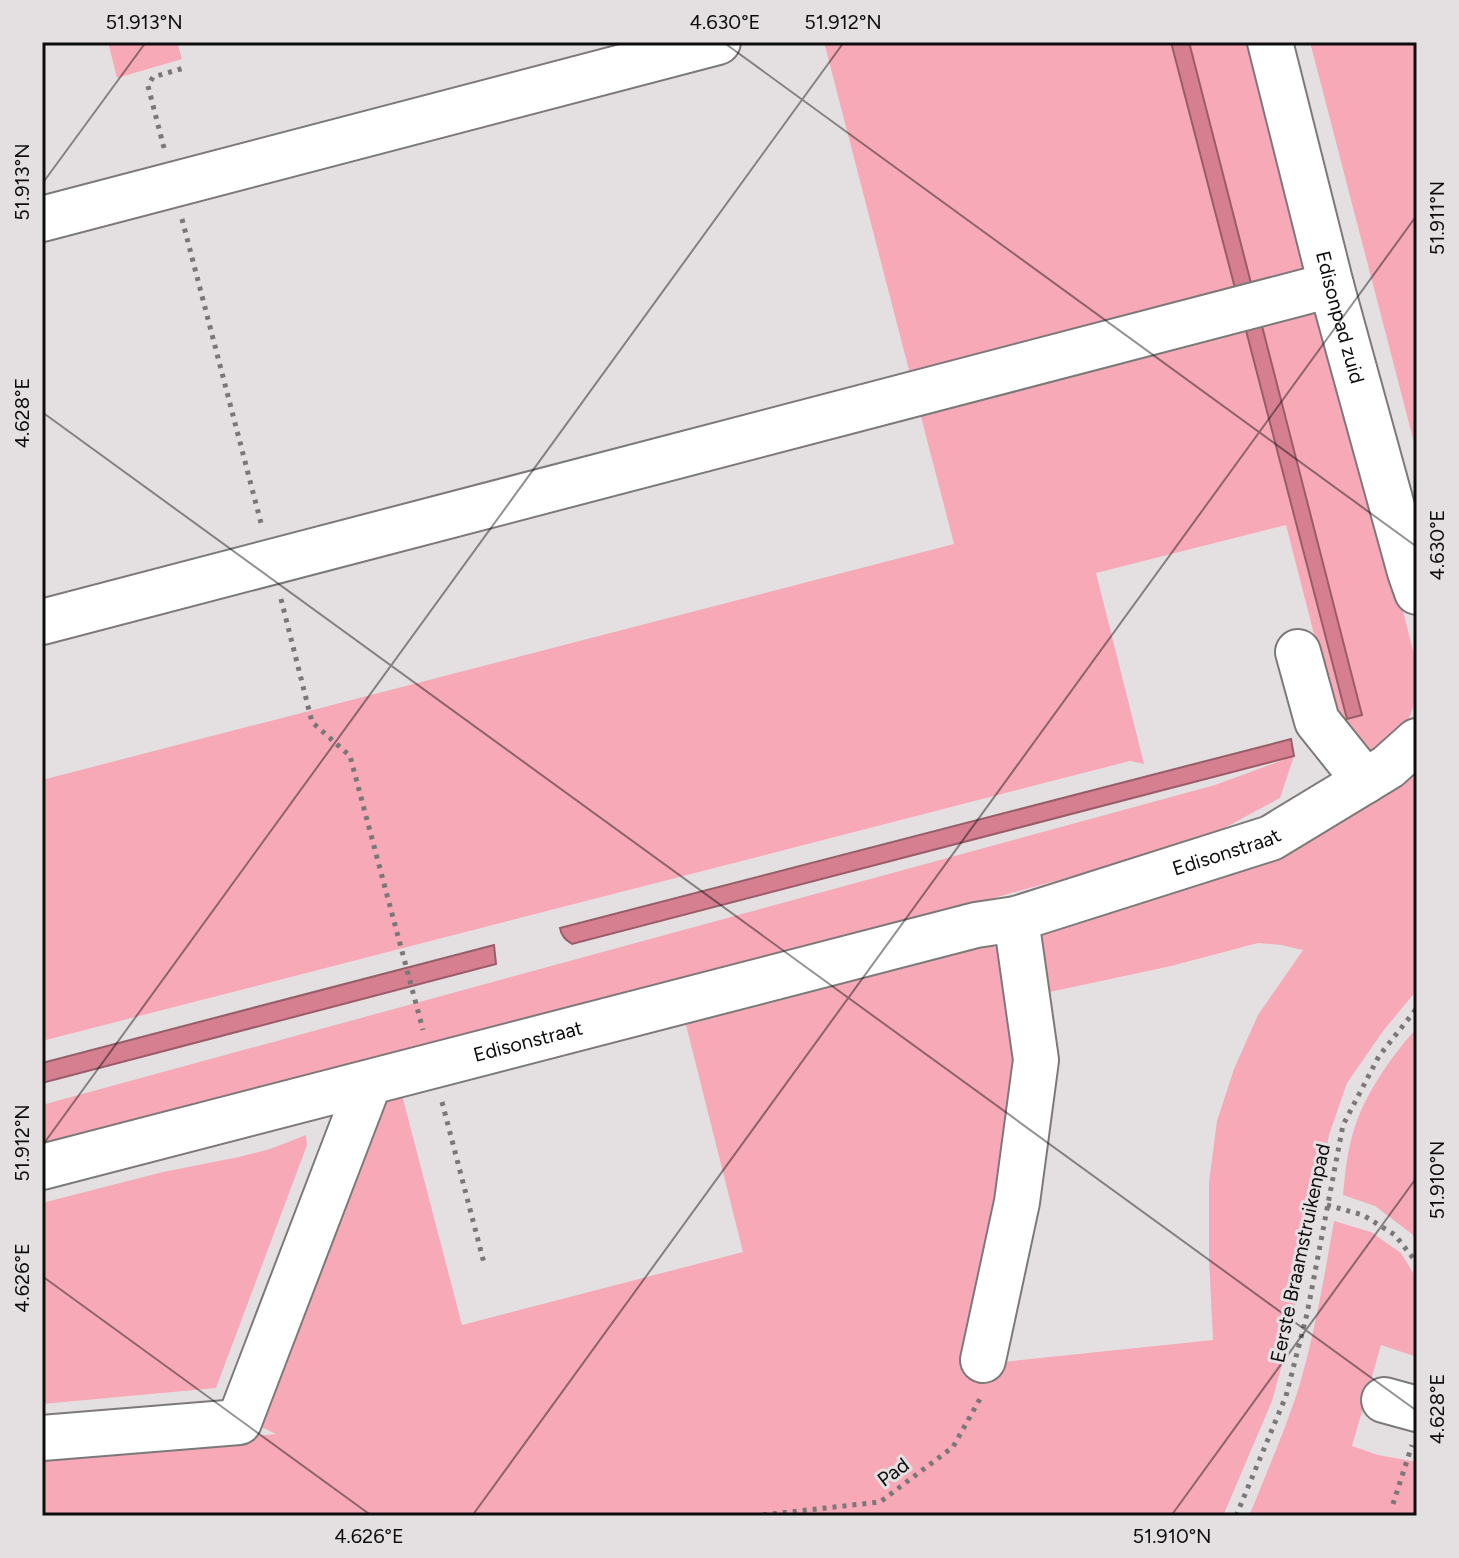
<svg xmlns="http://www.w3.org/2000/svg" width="1459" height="1558" font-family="Figtree,sans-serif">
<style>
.green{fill:#f7a9b8}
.water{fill:#d57f91;stroke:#995d69;stroke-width:2}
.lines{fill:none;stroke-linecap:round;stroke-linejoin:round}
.minor-casing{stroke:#7d7979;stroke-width:48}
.path{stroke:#797777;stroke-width:5;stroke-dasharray:4 6;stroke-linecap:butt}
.minor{stroke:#fff;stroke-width:44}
.ticks{fill:none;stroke:#0e0d0d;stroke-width:2;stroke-opacity:0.45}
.labels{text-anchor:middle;stroke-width:6;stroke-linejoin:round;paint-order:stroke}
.street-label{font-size:20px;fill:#0e0d0d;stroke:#e4e0e1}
.neatline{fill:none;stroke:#0e0d0d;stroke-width:3}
.ticks-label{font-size:20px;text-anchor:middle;fill:#0e0d0d}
</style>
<rect width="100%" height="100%" fill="#e4e0e1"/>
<path class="green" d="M108,42h69l5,17 -65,19z
M824,42h347l176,677 15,-5 -102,-398 51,-13 19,14 87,350c0,46 -6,55 -38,86l-12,-1 -32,-36 -49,-191 -190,48 48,191 -14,-3 -1088,280v-261l912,-236z
M1189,42h68l56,224 -59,29z
M1310,42h107v412z
M1294,756l-14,42 -63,34 -46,17 -355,98 -774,206v-48l1173,-320z
M1417,764v226l-34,41 -36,52 -18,52 -43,215 -14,51 -49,115h-1181v-58l234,-24 -23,-11 123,-304 14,-24h12l60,230 281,-73 -58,-231 291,-82 21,9 12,19 9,40 -25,356 220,-23 -4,-81v-77l8,-61 17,-52 24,-54 45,-65 -22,-5 -23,-2 -87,23 -126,27 -7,-56 11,-16z
M1417,1028v213l-5,-7 -37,-28 -32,-11c2,-21 4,-42 10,-62 10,-36 38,-77 64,-105z
M306,1135l1,10 -91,243 -174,16v-201l121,-31 76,-15 31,-8z
M1334,1221l37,11 30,21 16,26v78l-36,-12 -29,101 26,9 39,7v54h-168c17,-42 35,-83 49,-126 17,-56 26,-113 36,-169z"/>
<path class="water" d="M1171,42h18l173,673 -15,4z
M1291,739l3,17 -722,188c-6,-4 -11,-8 -12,-16z
M494,945l2,19 -454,119v-20z"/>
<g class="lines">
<defs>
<g id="minor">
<path id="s1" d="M1270,42l61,243 79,287 7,20"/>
<path d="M42,219l676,-177"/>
<path d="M42,622l1289,-337"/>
<path d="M1298,652l19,69 48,60"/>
<path id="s2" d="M42,1167l934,-242 40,-6 255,-81 117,-71 29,-26"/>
<path d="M983,1360l34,-158 19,-142 -20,-141"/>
<path d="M1384,1400l33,9"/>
<path d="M42,1438l197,-16 130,-339"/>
</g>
</defs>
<use href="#minor" class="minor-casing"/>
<path class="path" d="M164,148l-16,-62 5,-9 31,-9
M182,219l80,308
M281,599l31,123 38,34 73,274
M442,1102l42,161
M1327,1205l36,10 32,20 22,28
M1393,1504l19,-59
M753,1516l127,-14 73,-55 28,-50
M1236,1516l50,-120 21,-82 36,-189 36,-69 38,-48"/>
<use href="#minor" class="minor"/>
</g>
<path class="ticks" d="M723,42l694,505M42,184l104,-142M42,412l1375,999M42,1146l802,-1104M42,1276l330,240M472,1516l945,-1301M1171,1516l246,-339"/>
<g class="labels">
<g class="street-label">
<text dy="7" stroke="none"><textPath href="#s1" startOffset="284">Edisonpad zuid</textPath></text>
<text dy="7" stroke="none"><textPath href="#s2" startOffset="1226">Edisonstraat</textPath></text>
<text dy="7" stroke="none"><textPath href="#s2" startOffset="502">Edisonstraat</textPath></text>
<text transform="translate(1300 1253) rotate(-78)" y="7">Eerste Braamstruikenpad</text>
<text transform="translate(893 1472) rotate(-37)" y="7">Pad</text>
</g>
</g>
<rect width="1459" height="1558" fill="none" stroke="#e4e0e1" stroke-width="88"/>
<rect x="44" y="44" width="1371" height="1470" class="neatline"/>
<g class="ticks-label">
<text x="144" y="29">51.913°N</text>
<text x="725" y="29">4.630°E</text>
<text x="843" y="29">51.912°N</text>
<text transform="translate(22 182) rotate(-90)" y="7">51.913°N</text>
<text transform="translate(1437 218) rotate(-90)" y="7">51.911°N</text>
<text transform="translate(22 413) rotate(-90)" y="7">4.628°E</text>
<text transform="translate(1437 545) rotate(-90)" y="7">4.630°E</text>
<text transform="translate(22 1143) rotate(-90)" y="7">51.912°N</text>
<text transform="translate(1437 1180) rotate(-90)" y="7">51.910°N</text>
<text transform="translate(22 1278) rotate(-90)" y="7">4.626°E</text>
<text transform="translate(1437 1409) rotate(-90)" y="7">4.628°E</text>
<text x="369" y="1543">4.626°E</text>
<text x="1172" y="1543">51.910°N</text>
</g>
</svg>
